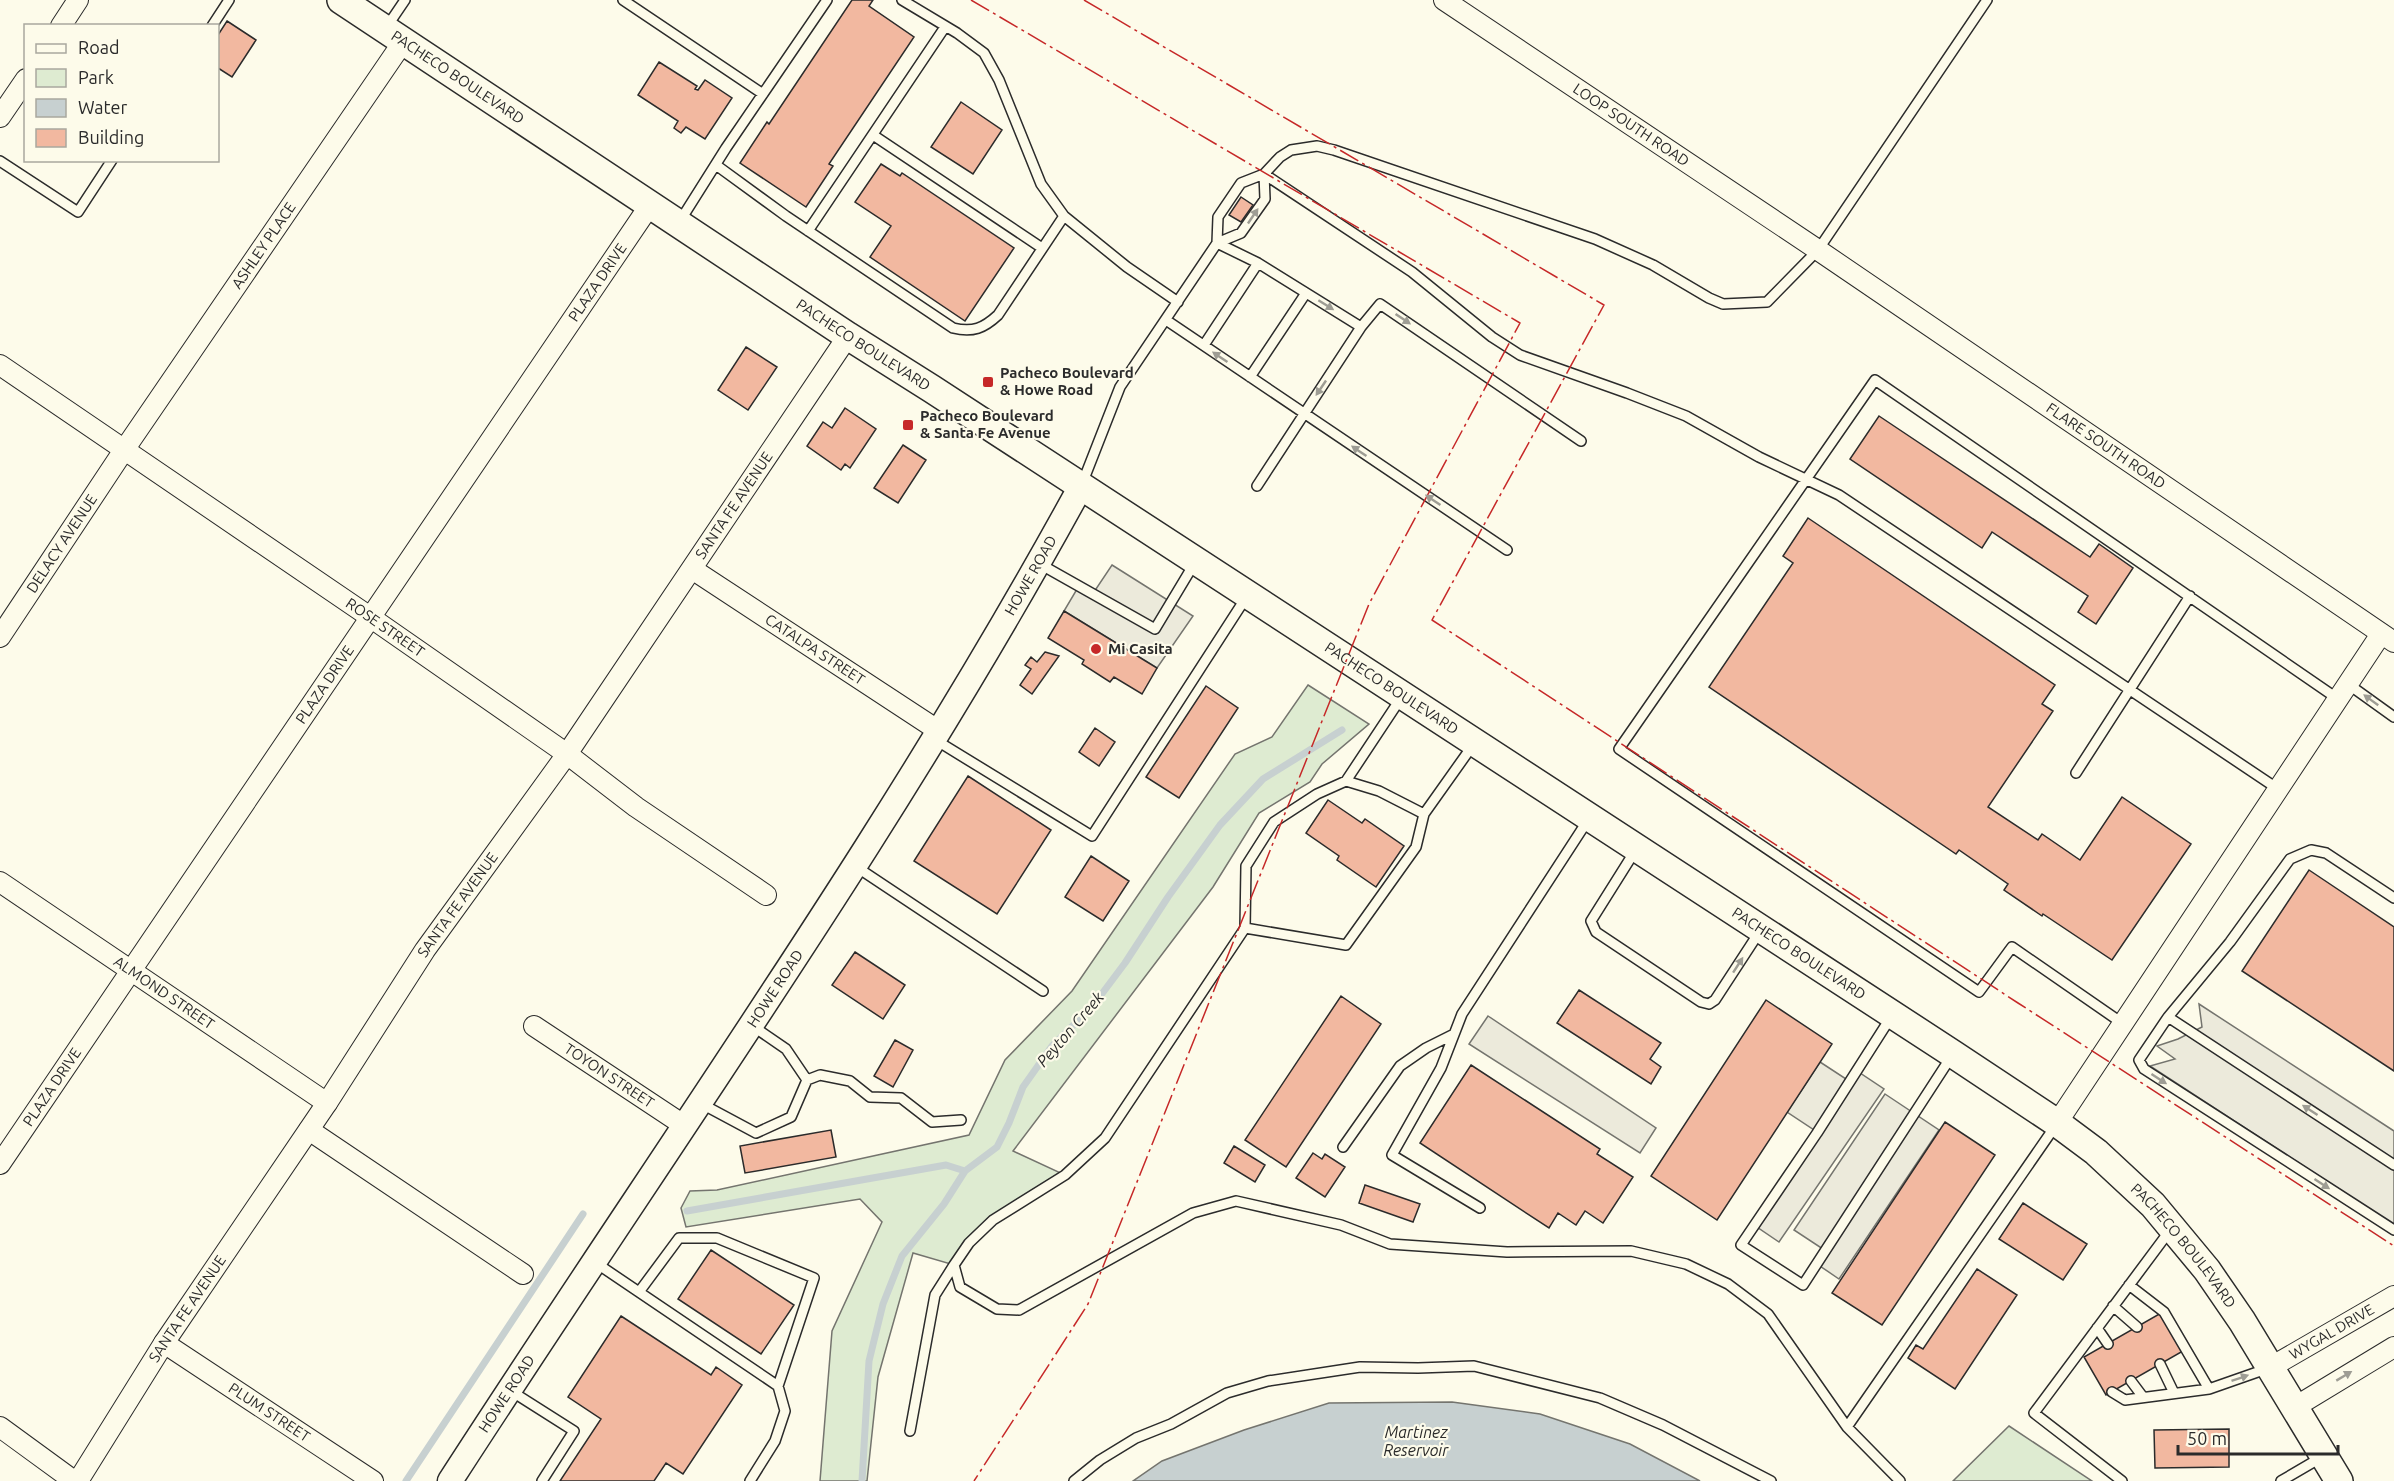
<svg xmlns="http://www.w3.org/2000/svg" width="2394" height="1481" font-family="Ubuntu,sans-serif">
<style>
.green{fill:#deebd1;stroke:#74746e;stroke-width:1.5}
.parking{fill:#eceadb;stroke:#74746e;stroke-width:1.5}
.water{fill:#c7d0d0;stroke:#74746e;stroke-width:1.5}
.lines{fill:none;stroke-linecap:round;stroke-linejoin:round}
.stream{stroke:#c7d0d0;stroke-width:7}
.building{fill:#f2b8a0;stroke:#2b2b2b;stroke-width:1.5}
.service-casing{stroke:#2b2b2b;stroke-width:12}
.minor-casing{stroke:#2b2b2b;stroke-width:22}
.tertiary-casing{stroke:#2b2b2b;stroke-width:27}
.secondary-casing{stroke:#2b2b2b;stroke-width:30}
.service{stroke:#fdfbea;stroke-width:9}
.minor{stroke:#fdfbea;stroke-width:20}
.tertiary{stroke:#fdfbea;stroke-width:24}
.secondary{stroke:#fdfbea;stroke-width:27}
.power{stroke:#c62828;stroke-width:1.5;stroke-dasharray:21 4.5 3 4.5;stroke-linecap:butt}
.oneway{fill:#9e9d94}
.poi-dot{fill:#c62828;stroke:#fdfbea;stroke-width:2}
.labels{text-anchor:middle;stroke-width:4.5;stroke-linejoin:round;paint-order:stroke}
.street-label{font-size:15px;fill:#2b2b2b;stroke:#fdfbea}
.poi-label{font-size:15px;font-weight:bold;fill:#2b2b2b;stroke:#fdfbea;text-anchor:start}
.water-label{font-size:16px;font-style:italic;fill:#2b2b2b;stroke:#fdfbea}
</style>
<rect width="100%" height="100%" fill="#fdfbea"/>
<path class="green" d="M1308,685l61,39 -47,40 -12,18 -51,31 -46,74 -200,264 52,24 -72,45 -39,45 -41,-12 -35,124 -11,104h-47l12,-150 50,-109 -22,-23 -174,28 -5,-19 9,-17 27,-1 252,-55 36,-75 67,-69 163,-237 37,-17z
M2009,1426l83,55h-139z"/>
<path class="parking" d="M1112,565l81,51 -36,52 -93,-57 16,-27 14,8z
M2199,1004l195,127v94l-244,-159 25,-7 -18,-13 21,-7 24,-12z
M1488,1016l168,112 -16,25 -171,-109z
M1820,1062l29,19 8,-10 27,18 -105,153 -25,-17 63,-93 -30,-20z
M1885,1094l54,36 -100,149 -22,-15 9,-13 -32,-21z"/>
<path class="water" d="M1452,1402l88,12 90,30 70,37h-567l29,-20 82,-31 85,-27z"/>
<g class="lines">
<path class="stream" d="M687,1211l259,-46 19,6
M406,1481l177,-267
M862,1481l7,-120 14,-57 19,-48 42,-52 21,-33 32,-24 12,-24 14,-36 29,-41 40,-39 33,-44 43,-66 52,-72 43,-46 79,-49"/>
</g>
<path class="building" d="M852,0h21l-4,6 45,31 -85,127 4,2 -27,41 -66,-44 27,-41 2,2z
M227,21l29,19 -24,37 -14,-9v-33z
M659,62l38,24 -2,3 3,1 7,-10 27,18 -27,41 -19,-12 -5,6 -7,-5 4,-7 -40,-26z
M961,102l41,28 -29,44 -42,-27z
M881,164l19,12 2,-3 112,75 -49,73 -95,-64 21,-31 -36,-24z
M1241,197l12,8 -12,17 -12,-7z
M746,347l31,20 -29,43 -30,-20z
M845,408l31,21 -26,39 -5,-4 -4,6 -34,-24 16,-24 9,6z
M1879,416l211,141 9,-13 34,24 -37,56 -18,-12 10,-16 -96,-64 -10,16 -132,-89z
M903,445l23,15 -28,43 -24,-15z
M1808,518l247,167 -13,19 11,7 -65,96 50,33 4,-6 38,26 42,-63 69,47 -79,116 -69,-46 -1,2 -38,-26 4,-6 -49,-34 -3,4 -247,-167 84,-124 -10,-7z
M1064,611l93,57 -15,26 -28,-17 -4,5 -28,-18 2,-4 -36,-22z
M1045,652l14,4 -27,38 -12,-9 11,-16 -6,-4 6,-8 6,5z
M1206,686l32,22 -59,90 -33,-21z
M1095,728l20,14 -16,24 -20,-14z
M968,776l83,54 -54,84 -83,-53z
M1328,800l34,23 3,-4 39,27 -28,41 -39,-27 2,-4 -33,-23z
M1091,856l38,25 -26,40 -38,-24z
M2309,870l85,57v144l-152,-100z
M855,952l50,33 -22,34 -51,-34z
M1579,990l82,53 -11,16 11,8 -10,17 -94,-61z
M1341,996l40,28 -95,143 -41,-27z
M1766,1000l66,44 -115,176 -66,-44z
M895,1040l18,10 -20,37 -19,-11z
M1471,1065l129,84 -3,5 36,23 -30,46 -18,-12 -9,14 -18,-12 -9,15 -129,-85z
M1945,1122l50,33 -113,170 -50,-32z
M831,1130l5,27 -91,16 -5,-27z
M1234,1146l31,19 -10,17 -31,-19z
M1313,1153l9,6 3,-5 20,13 -20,30 -29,-19z
M1365,1185l55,19 -7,18 -54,-19z
M2023,1203l64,41 -24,36 -64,-41z
M711,1250l83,55 -33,49 -83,-55z
M1977,1269l40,26 -62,94 -47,-31 8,-13 7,4z
M2161,1313l22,38 -77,44 -22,-38z
M621,1316l90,59 5,-8 26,18 -59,89 -17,-11 -12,18h-94l41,-62 -33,-22z
M2229,1429v38l-74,1 -1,-38z"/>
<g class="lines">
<defs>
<path id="service" d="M623,0l140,94
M902,0l55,33 27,20 15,27 42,104 23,32 63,51 51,35
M212,26l17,-26
M386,28l19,-28
M873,135l169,113
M0,161l78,51 34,-52
M716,165l70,51 167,112c20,5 31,0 45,-13l66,-99
M1264,174l148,98 80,65 28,18 107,38 59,23 73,41 80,38 439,294
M680,221l46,-73 101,-148
M808,231l137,-204
M1217,243l41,20 103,64
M1217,243l24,-10 24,-34 -1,-25
M1166,320l341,230
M1204,345l54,-82
M1250,377l56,-84
M1082,484l38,-97 97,-144 1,-26 23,-34 23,-9 16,-17 11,-7 26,-4 17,4 261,89 58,26 56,33 14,6 44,-2 51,-52 169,-250
M1257,486l104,-159 19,-23 201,137
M1038,563l117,66 39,-65
M2348,684l46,33
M1401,698l-55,83 -29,13 -43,28 -28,44 -1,62 -140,210 -40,37 -72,45 -24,23 -15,22 6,22 37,22 22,1 174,-97 43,-12 105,24 49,19 117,8 124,-1 55,13 42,20 40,30 79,113 53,54
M934,739l158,97 155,-240
M2076,773l114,-177
M1346,781l33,10 45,23
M1635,851l-44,70 5,11 105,70 8,2 6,-4 45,-69
M855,866l188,125
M2394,898l-68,-45 -15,-3 -21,9 -60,83 -62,75 -29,43 5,9 250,161
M1245,928l101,17 70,-98 8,-33 49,-69
M1891,1017l-74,116 -76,112 62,40 148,-228
M2168,1017l226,148
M2122,1023l-110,-76 -33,45 -360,-243 256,-369 463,319
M807,1080l13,-5 30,6 20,16 31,1 31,24 29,-2
M700,1103l56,30 35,-16 16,-37 -21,-31 -35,-24
M1343,1147l57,-81 26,-18 28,-14
M1480,1208l-88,-53 49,-87 21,-54 126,-194
M596,1263l182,123 7,25 -10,30 -25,40
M639,1292l40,-54h38l97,40 -36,108
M2113,1306l24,21
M2097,1328l11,16
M2160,1364l14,29
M2131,1381l12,16
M2209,1389l60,-21
M511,1391l63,40 -32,50
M2112,1392l13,8 84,-11 -45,-77 -35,-27
M1847,1427l209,-302
M910,1431l25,-136 19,-30
M1074,1481l26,-21 36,-22 35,-14 56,-31 41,-12 92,-14 58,1 56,-2 126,32 63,27 108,56
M2122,1481l-88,-68 137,-184
M2281,1481l41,-24"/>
<g id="minor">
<path id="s1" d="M1444,0l374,250 576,392"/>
<path d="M61,26l17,-26"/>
<path d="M0,117l26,-38"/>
<path id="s2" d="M0,365l370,252 197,137 69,53 130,88"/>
<path id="s3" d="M692,569l247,162"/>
<path id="s4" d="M0,637l124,-187 279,-408"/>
<path id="s5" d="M0,882l327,221"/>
<path id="s6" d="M534,1026l151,100"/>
<path d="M2057,1123l324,-489"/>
<path d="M309,1130l214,144"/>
<path id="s7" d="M0,1164l650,-959"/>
<path id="s8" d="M164,1343l209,138"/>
<path id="s9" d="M2271,1367l123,-71"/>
<path d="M2295,1407l99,-60"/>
<path d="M0,1427l74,54"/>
<path id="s10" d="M78,1481l86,-138 163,-240 98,-153 142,-196 281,-418"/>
</g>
<g id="tertiary">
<path id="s11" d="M450,1481c213,-330 443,-650 631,-995"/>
</g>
<g id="secondary">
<path id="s12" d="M341,0l507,336 84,53 1021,665 104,69 39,29 57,53 54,65 35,51 97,160"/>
</g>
</defs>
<use href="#service" class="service-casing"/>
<use href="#minor" class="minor-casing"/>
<use href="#tertiary" class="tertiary-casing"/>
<use href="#secondary" class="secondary-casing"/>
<use href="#service" class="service"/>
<use href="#minor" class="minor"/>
<use href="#tertiary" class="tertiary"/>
<use href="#secondary" class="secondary"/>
<path class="power" d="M971,0l549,323 -151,281 -281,700 -114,177
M1084,0l520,305 -172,315 586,383 376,243"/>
</g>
<defs><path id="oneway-solid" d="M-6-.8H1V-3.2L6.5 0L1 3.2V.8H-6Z" transform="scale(1.5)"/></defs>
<g class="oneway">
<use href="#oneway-solid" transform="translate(1253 216) rotate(-56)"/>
<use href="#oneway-solid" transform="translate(1326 305) rotate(32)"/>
<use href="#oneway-solid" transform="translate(1403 319) rotate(34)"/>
<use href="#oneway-solid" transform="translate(1220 357) rotate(-146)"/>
<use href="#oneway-solid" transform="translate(1321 388) rotate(124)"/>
<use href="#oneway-solid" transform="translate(1359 451) rotate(-146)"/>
<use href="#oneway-solid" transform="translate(1433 500) rotate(-146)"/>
<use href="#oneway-solid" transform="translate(2371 700) rotate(-144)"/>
<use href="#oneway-solid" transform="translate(1738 965) rotate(-57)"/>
<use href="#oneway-solid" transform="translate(2159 1079) rotate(33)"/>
<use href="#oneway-solid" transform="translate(2310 1110) rotate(-147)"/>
<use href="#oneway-solid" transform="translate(2322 1184) rotate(33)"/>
<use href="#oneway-solid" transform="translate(2344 1376) rotate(-31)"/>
<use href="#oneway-solid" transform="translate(2240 1378) rotate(-19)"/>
</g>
<g class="poi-dot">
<rect x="982" y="376" width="12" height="12" rx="3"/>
<rect x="902" y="419" width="12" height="12" rx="3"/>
<circle cx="1096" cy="649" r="6"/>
</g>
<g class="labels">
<g class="street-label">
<text dy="5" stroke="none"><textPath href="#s12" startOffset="140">PACHECO BOULEVARD</textPath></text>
<text dy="5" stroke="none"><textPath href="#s1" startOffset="225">LOOP SOUTH ROAD</textPath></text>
<text dy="5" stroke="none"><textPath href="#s4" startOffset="472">ASHLEY PLACE</textPath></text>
<text dy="5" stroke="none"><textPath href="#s7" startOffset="1065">PLAZA DRIVE</textPath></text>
<text dy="5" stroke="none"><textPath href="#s12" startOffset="626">PACHECO BOULEVARD</textPath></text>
<text dy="5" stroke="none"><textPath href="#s1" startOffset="798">FLARE SOUTH ROAD</textPath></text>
<text dy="5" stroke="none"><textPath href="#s10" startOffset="1176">SANTA FE AVENUE</textPath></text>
<text dy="5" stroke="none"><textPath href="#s4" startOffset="112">DELACY AVENUE</textPath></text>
<text dy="5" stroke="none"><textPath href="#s11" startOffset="1076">HOWE ROAD</textPath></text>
<text dy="5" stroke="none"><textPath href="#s2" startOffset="466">ROSE STREET</textPath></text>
<text dy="5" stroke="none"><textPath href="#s3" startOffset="147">CATALPA STREET</textPath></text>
<text dy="5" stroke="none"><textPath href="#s7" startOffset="579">PLAZA DRIVE</textPath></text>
<text dy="5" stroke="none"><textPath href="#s12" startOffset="1256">PACHECO BOULEVARD</textPath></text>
<text dy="5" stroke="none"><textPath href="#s10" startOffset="690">SANTA FE AVENUE</textPath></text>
<text dy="5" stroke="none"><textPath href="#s12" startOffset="1742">PACHECO BOULEVARD</textPath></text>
<text dy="5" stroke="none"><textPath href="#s11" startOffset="590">HOWE ROAD</textPath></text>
<text dy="5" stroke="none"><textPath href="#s5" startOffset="198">ALMOND STREET</textPath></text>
<text dy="5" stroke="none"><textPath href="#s6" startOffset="90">TOYON STREET</textPath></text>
<text dy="5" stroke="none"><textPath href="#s7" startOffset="93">PLAZA DRIVE</textPath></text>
<text dy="5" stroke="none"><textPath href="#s12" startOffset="2228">PACHECO BOULEVARD</textPath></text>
<text dy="5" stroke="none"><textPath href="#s10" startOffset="204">SANTA FE AVENUE</textPath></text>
<text dy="5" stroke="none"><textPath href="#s9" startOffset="70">WYGAL DRIVE</textPath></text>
<text dy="5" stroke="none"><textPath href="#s11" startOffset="104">HOWE ROAD</textPath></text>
<text dy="5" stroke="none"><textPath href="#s8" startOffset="126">PLUM STREET</textPath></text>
</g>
<g class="poi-label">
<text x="1000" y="378">Pacheco Boulevard<tspan x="1000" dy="17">&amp; Howe Road</tspan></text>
<text x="920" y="421">Pacheco Boulevard<tspan x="920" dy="17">&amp; Santa Fe Avenue</tspan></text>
<text x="1108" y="654">Mi Casita</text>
</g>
<g class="water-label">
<text transform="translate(1070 1029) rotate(-49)" y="6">Peyton Creek</text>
<text x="1416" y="1438">Martinez<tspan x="1416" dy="18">Reservoir</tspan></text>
</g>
</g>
<rect x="24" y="24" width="195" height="138" fill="#fdfbea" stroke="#a9a89e" stroke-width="1.5"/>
<rect x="36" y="44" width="30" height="9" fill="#fdfbea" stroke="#a9a89e" stroke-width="1.5"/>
<text x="78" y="54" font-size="18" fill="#2b2b2b">Road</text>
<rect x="36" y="69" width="30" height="18" fill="#deebd1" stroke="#a9a89e" stroke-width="1.5"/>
<text x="78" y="84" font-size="18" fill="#2b2b2b">Park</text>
<rect x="36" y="99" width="30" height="18" fill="#c7d0d0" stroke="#a9a89e" stroke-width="1.5"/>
<text x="78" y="114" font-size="18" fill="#2b2b2b">Water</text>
<rect x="36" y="129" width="30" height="18" fill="#f2b8a0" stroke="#a9a89e" stroke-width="1.5"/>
<text x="78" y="144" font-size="18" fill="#2b2b2b">Building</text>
<path d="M2178 1445v9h160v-9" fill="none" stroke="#2b2b2b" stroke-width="3"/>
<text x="2187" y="1445" font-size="18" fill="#2b2b2b" stroke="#fdfbea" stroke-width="4.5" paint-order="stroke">50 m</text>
</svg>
